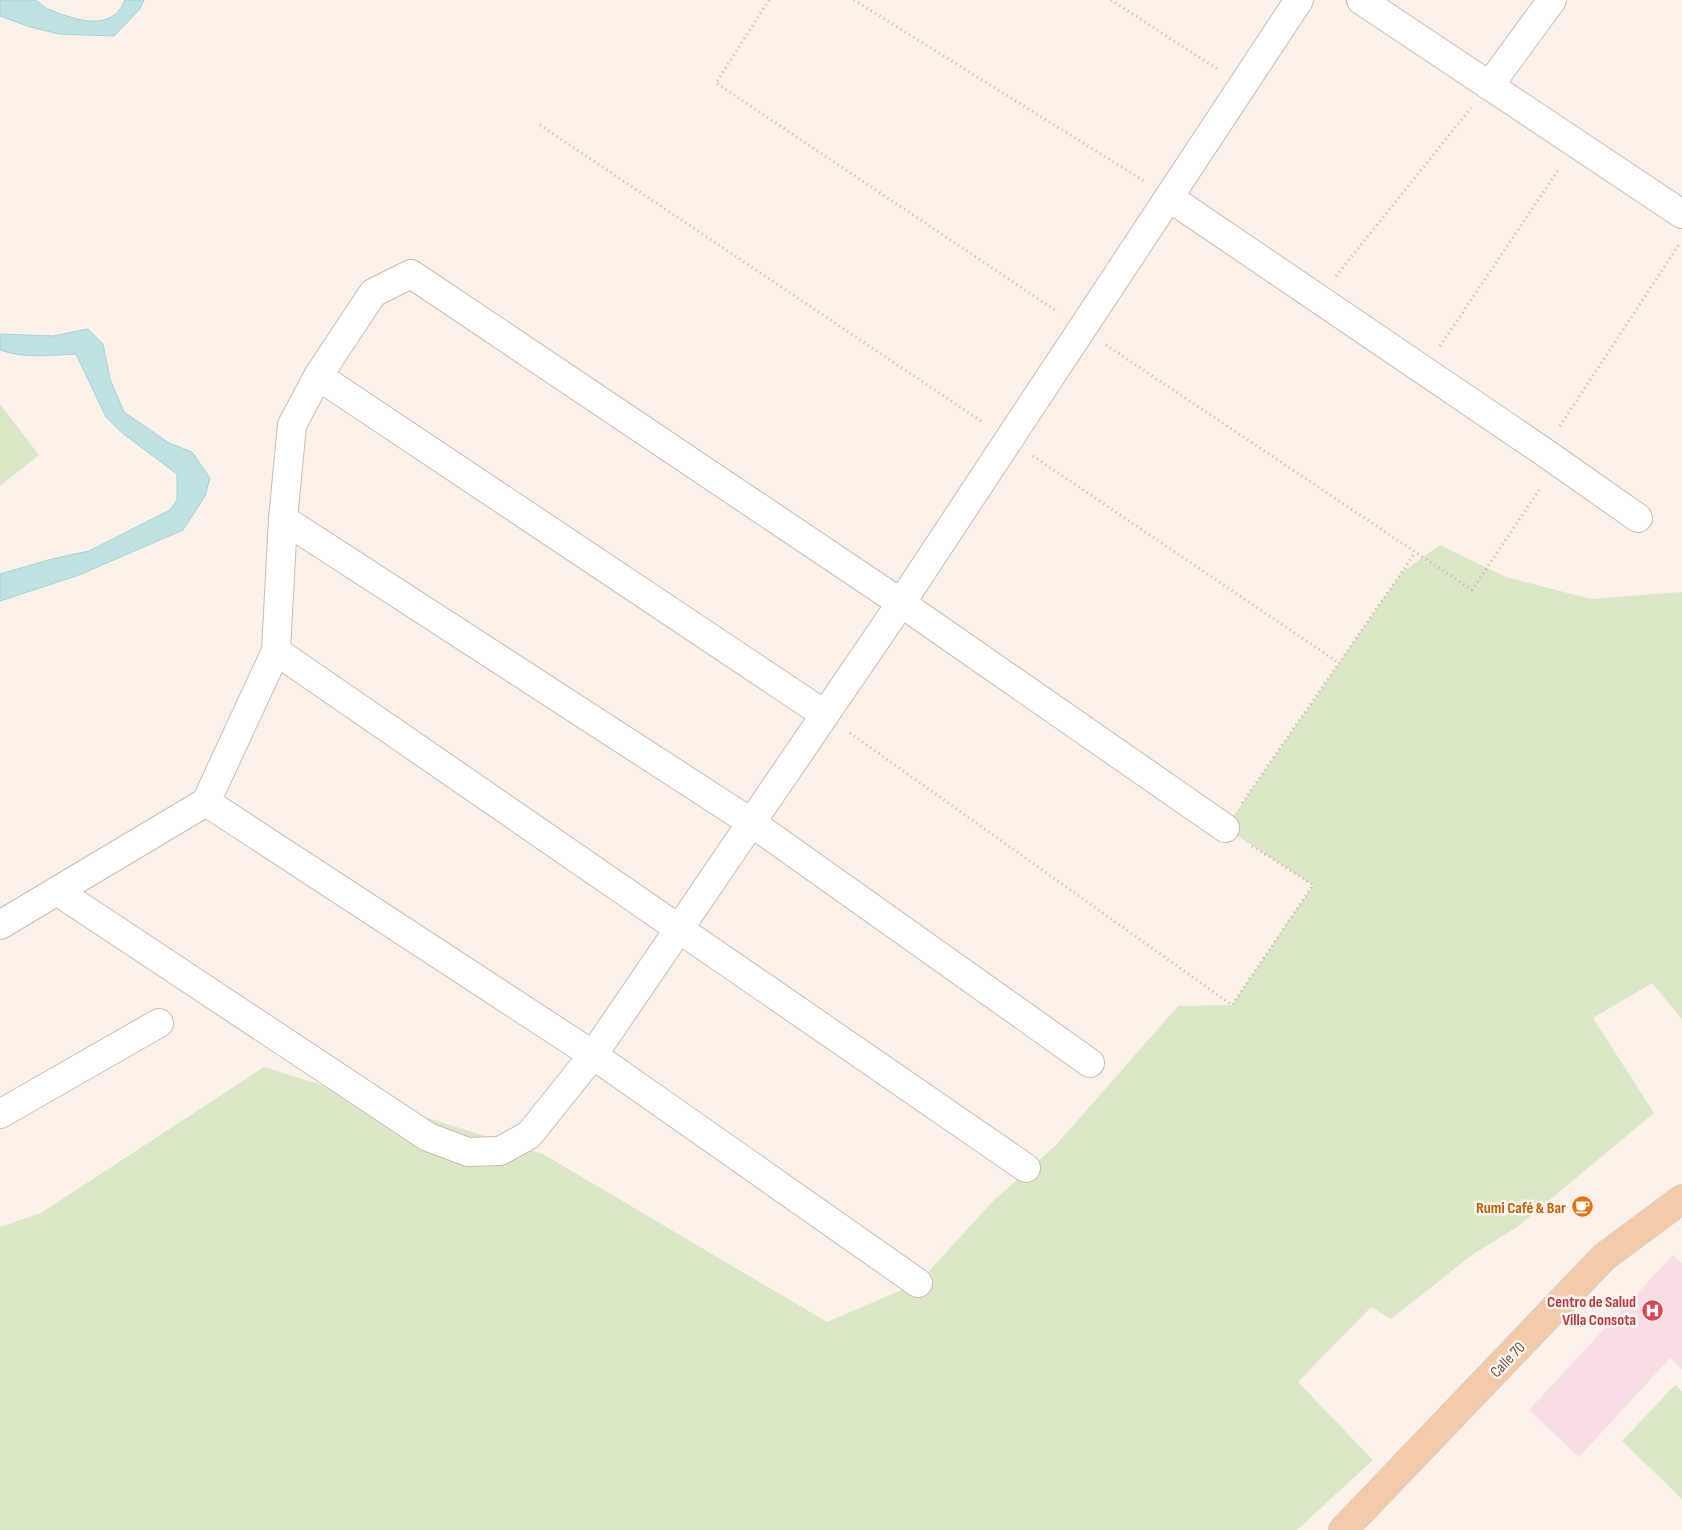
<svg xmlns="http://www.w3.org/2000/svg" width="1682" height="1530" font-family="'Sofia Sans Condensed',sans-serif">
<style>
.medical{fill:#f8dde5}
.green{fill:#dbe8c8}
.water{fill:#bfe3e3;stroke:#a6d4d4}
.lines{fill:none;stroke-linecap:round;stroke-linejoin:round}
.minor-casing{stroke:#cebab3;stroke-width:30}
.major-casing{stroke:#d8d0ce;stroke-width:30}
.path{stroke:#d3b0a6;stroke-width:3;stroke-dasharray:1 4;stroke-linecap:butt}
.minor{stroke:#fff;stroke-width:28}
.major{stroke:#f4cba8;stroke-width:28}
.labels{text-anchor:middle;stroke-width:5;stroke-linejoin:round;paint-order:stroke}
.food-label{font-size:16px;font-weight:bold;fill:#c56008;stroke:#fef6f0;text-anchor:end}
.health-label{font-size:16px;font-weight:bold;fill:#be3a42;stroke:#fef6f0;text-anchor:end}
.street-label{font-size:16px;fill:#74564f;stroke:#fef6f0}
</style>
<rect width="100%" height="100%" fill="#fbf1e9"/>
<path class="medical" d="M1673,1255l9,8v106l-12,-11 -91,99 -50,-47z"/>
<path class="green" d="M0,404l39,51 -39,31z
M1440,545l66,32 85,22 91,-7v427l-30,-36 -59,35 61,95 -137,114 -45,28 -81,64 -20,-12 -73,75 75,78 -76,70h-1297v-303l41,-14 223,-146 279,87 284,168 91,-39 76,-83 62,-55 122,-139 54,-1 81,-120 -88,-57 177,-256z
M1675,1385l7,6v108l-60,-58z"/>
<path class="water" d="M0,0c10,0 26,0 35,0 5,2 8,7 13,9 25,10 64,25 77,-9h19l-4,9 -26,27 -55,-2 -29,-7 -30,-11z
M88,329l15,15 7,35 14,33 45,31 23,9 18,26 -5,18 -22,34 -104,45 -79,26v-27l52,-15 37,-8 81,-41 7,-10v-26l-56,-42 -15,-15 -30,-63c-27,1 -51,5 -76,-4v-16l53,2z"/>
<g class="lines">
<defs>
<path id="minor" d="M1361,0l321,214
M1489,86l63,-86
M1170,198l374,254 94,66
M318,376l506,338
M283,519l469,304 338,240
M276,651l750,517
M206,802l387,253 325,228
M57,891l371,246 40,15 32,-1 29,-16 64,-80 308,-452 398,-603
M0,925l206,-123 70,-151 7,-132 9,-94 26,-49 55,-83 38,-19 490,329 324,225
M0,1114l159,-91"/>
<path id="major" d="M1343,1530l261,-273 78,-58"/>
</defs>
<use href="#minor" class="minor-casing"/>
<use href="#major" class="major-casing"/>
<path class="path" d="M769,0l-53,83 342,229
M854,0l290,181
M1111,0l108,70
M540,125l444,298
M1336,276l135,-168
M1106,345l366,245 69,-103
M1440,346l119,-177
M1560,426l120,-183
M1033,456l306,207
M850,733l382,272 81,-120 -64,-41
M1242,803l173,-250"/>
<use href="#minor" class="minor"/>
<use href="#major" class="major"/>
</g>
<defs>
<symbol id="cafe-disc" viewBox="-11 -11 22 22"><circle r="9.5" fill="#e8710a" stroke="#fef6f0"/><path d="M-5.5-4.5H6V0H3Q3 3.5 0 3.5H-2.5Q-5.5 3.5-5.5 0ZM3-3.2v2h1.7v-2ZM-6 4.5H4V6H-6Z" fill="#fff"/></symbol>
<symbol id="hospital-disc" viewBox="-11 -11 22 22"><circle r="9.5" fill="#e0444e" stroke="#fef6f0"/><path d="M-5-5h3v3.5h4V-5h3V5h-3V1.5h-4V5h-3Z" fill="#fff"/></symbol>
</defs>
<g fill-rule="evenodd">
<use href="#cafe-disc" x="1570" y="1194" width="25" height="25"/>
<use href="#hospital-disc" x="1640" y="1298" width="25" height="25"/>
</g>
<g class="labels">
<g class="food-label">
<text x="1566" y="1213">Rumi Café &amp; Bar</text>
</g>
<g class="health-label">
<text x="1636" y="1307">Centro de Salud<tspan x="1636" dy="18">Villa Consota</tspan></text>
</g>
<g class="street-label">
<text transform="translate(1507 1359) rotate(-46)" y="6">Calle 70</text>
</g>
</g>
</svg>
